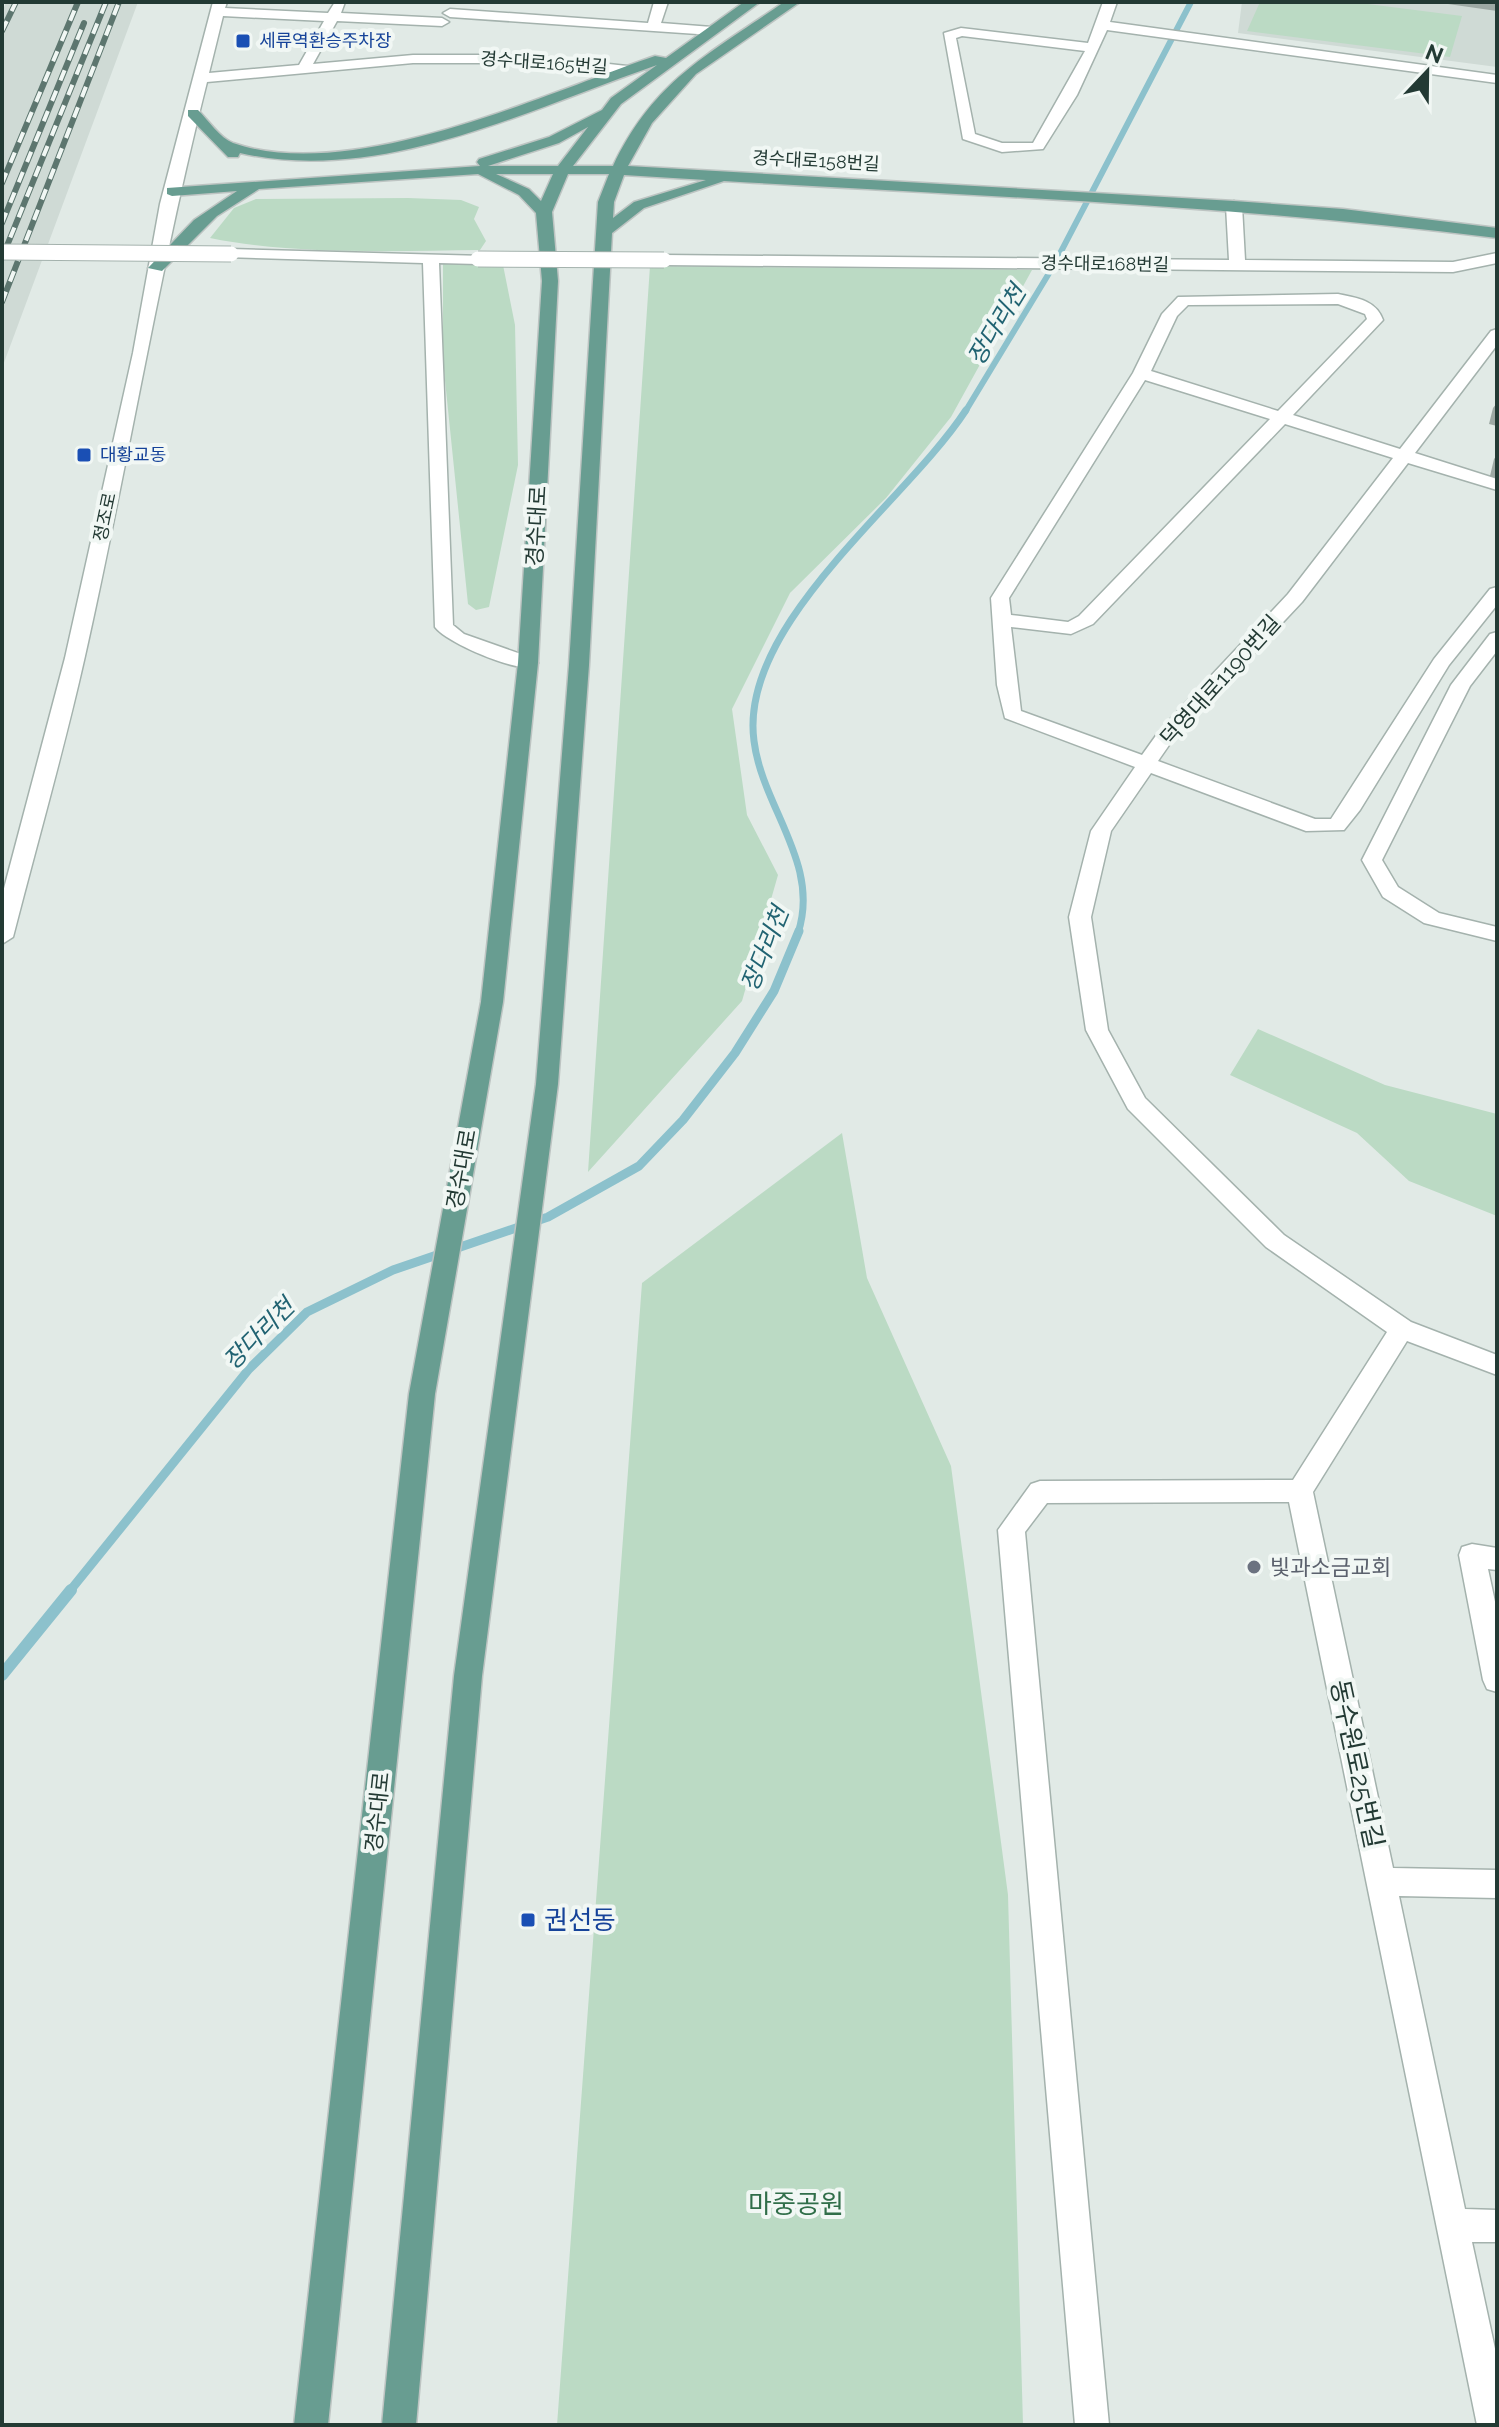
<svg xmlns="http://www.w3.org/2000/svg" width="1499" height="2427" font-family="Raleway,'Noto Sans KR',sans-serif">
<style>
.built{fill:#cfdad5}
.green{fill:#bbdac4}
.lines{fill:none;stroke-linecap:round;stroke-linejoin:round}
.stream-far3{stroke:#8cc1cc;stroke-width:6}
.stream-far2{stroke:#8cc1cc;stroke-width:7}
.stream-far1{stroke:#8cc1cc;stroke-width:9}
.stream{stroke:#8cc1cc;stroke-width:12}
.minor-casing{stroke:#a4b2ad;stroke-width:3}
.major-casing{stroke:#bdc4c2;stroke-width:3}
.minor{fill:#fff;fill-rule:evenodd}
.major{fill:#689d91;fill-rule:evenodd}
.rail-casing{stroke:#5d766f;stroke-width:6}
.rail{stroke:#f1f7f4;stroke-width:4;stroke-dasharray:11;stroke-linecap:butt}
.minor-bridge-casing{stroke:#a4b2ad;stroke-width:17;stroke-linecap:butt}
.minor-bridge{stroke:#fff;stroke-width:15}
.wall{fill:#9da9a4}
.transit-dot{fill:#1a4fb4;stroke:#f1f7f4;stroke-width:3}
.worship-dot{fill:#6b7280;stroke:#f1f7f4;stroke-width:3}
.labels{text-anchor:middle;stroke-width:8;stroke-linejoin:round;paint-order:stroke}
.far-transit-label{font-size:18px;fill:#164399;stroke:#f1f7f4;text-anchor:start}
.far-street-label{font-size:18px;fill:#233a34;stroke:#f1f7f4}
.street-label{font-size:22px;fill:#233a34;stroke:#f1f7f4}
.worship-label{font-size:22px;fill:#5b616d;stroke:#f1f7f4;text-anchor:start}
.water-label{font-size:24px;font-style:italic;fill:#216372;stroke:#f1f7f4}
.near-street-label{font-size:26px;fill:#233a34;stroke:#f1f7f4}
.near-transit-label{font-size:26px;fill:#164399;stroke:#f1f7f4;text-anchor:start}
.near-park-label{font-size:26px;fill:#306e49;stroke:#f1f7f4}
</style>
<rect width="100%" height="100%" fill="#e1eae6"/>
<path class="built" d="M6,2h132l-136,366v-355z
M1242,2h255v65l-259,-34z"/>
<path class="green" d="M1260,2h92l110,14 -12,41 -203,-26z
M408,198l53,2 18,7 -5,12 12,22 -6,9c-84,1 -188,5 -270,-12l24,-30 22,-9z
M443,263l60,2 12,60 3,140 -29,142 -13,3 -8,-6 -25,-243z
M650,266l382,4 -81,147 -65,81 -96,95 -58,116 15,106 31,60 -36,126 -154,171z
M1258,1029l127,56 112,29v102l-88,-35 -52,-48 -127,-58z
M842,1133l25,145 84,188 57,429 15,530h-466l85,-1142z"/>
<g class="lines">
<path class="stream-far3" d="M965,412l89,-147 137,-263"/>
<path class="stream-far2" d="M798,933c23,-69 -36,-126 -44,-192 -16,-117 153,-240 212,-331"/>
<path class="stream-far1" d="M69,1592l180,-223 58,-57 86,-42 155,-53 91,-51 44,-46 52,-67 39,-62 25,-60"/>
<path class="stream" d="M2,1675l69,-85"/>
<defs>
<path id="minor" d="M213,2h14l-2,6 103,5 7,-11h10l-4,11 101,5 7,4 -7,4 -105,-5 -24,43 100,-9h115l99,11 7,4 -7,4 -99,-11h-115l-206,19c-48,189 -79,383 -122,574 -21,94 -48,187 -72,281l-11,7v-48l63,-238 68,-305 27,-149zM223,16l101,5 -25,44 -90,8z
M654,2h14l-7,21 51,4 7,4 -7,4 -262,-18 -7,-4 7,-4 198,14z
M1103,2h14l-7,20 387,53v8l-390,-53 -30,65 -34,54 -41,3 -39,-13 -19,-106 17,-5 127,15zM962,36l123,15 -52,92h-31l-27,-9 -19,-96z
M1234,201l8,5 3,54 208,2 44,-9v10l-44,9 -789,-7 -8,-5 8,-5 565,5 -3,-54z
M231,249l253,7v6l-6,2 -39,-1 14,362 11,9 71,25 3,4 -3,4c-20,5 -88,-24 -100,-40l-12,-364 -198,-6v-6z
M1338,294c19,4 38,6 45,26l-90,95 107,34 91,-118 6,-2v16l-82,108 82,26v11l-89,-27 -106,139 -128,136 -16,23 157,58h16l103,-160 56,-70 7,-2v18l-48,60 -89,145 -16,20 -38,1 -155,-58 -40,58 -20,86 17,113 37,68 139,137 127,87 86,33v20l-90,-34 -94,151 80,376 104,2v28l-98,-2 66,313 32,1v32h-25l25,116v67h-20l-188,-923 -242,1 -22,29 84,893h-34l-77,-895 33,-46 9,-3 253,-1 94,-148 -121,-85 -138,-138 -42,-79 -17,-113 22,-86 44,-64 -130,-49 -8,-33 -6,-87 142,-225 29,-59 16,-17zM1338,304l27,10 2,5 -89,92 -127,-40 26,-55 11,-11zM1145,380l125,39 -191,197 -11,6 -57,-7 -2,-17zM1285,424l108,34 -105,136 -128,136 -18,25 -121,-44 -10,-84 60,7 22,-10z
M1497,632v19l-27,35 -88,174 16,27 41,26 58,14v14l-73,-18 -41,-26 -21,-37 89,-175 39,-51z
M1472,1544l25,4v22l-9,-1 9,42v81l-10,-3 -4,-9 -24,-125 3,-8z"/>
<path id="major" d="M744,2h16l-139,102 -48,62h40c41,-87 98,-113 171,-164h16l-104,72 -44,49 -24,43 606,35 109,8 154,19v10c-256,-32 -515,-42 -773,-57l-80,27 -32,25 -23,432 -31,419 -76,592 -66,749h-34l72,-749 82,-592 33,-419 29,-463 11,-28h-41l-16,38 6,69 -20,382 -35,339 -68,392 -107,1031h-34l115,-1031 72,-392 37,-339 24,-382 -6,-68 -17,-18 -41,-21 -219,15 -42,27 -55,55 -14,-3 46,-48 43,-29 -65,5 -5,-2v-6l313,-22 -3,-4 2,-3 70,-22 53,-27 9,-12 46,-33c-130,45 -277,120 -417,88l-2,4h-10l-40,-41v-6h10c10,10 22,28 35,33 119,41 308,-48 422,-87l11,2zM588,127l-30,39h-70l71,-23zM496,174h57l-12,27 -12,-12zM624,175l82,5 -72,22 -21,16 1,-16z"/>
</defs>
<use href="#minor" class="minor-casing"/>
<use href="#major" class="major-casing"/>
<use href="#minor" class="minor"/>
<use href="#major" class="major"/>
<defs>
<path id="rail" d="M2,31l14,-29
M2,183l76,-181
M2,223l82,-200
M2,258l104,-256
M2,302l117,-300"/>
</defs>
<use href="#rail" class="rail-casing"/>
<use href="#rail" class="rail"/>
<defs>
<path id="minor-bridge" d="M2,252l229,2
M478,259l186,1"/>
</defs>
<use href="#minor-bridge" class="minor-bridge-casing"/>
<use href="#minor-bridge" class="minor-bridge"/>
</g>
<path class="wall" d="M1434,2h63v9z
M1497,403v23l-8,-2 4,-16z
M1497,455v23l-7,-2 4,-17z"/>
<g class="transit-dot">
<rect x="235" y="33" width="16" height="16" rx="4"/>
<rect x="76" y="447" width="16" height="16" rx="4"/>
<rect x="520" y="1912" width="16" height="16" rx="4"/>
</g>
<circle class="worship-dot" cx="1254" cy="1567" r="8"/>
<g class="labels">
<g class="far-transit-label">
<text x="259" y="47">세류역환승주차장</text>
<text x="100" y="461">대황교동</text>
</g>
<g class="far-street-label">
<text transform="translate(544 63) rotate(4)" y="6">경수대로165번길</text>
<text transform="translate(816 161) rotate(3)" y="6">경수대로158번길</text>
<text transform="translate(1105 264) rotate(1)" y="6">경수대로168번길</text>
<text transform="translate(105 517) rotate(-78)" y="6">정조로</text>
</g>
<g class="street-label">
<text transform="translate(536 526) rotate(-87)" y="8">경수대로</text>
<text transform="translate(1220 680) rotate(-48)" y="8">덕영대로1190번길</text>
<text transform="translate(461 1169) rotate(-80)" y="8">경수대로</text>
<text transform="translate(377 1812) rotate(-84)" y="8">경수대로</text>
</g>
<g class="worship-label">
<text x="1270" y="1575">빛과소금교회</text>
</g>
<g class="water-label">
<text transform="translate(997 325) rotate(-59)" y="8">장다리천</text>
<text transform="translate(765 949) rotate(-68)" y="8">장다리천</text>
<text transform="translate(259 1334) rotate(-45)" y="8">장다리천</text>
</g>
<g class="near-street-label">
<text transform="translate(1357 1764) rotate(78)" y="9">동수원로25번길</text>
</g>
<g class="near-transit-label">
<text x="544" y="1929">권선동</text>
</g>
<g class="near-park-label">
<text x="796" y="2213">마중공원</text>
</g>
</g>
<rect width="1499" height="2427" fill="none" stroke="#233a34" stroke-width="8"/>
<g transform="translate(1427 72) rotate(22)" stroke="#f1f7f4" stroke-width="6" paint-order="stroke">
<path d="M0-6L14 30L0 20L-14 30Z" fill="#233a34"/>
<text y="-12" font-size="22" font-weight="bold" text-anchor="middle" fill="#233a34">N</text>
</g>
</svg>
